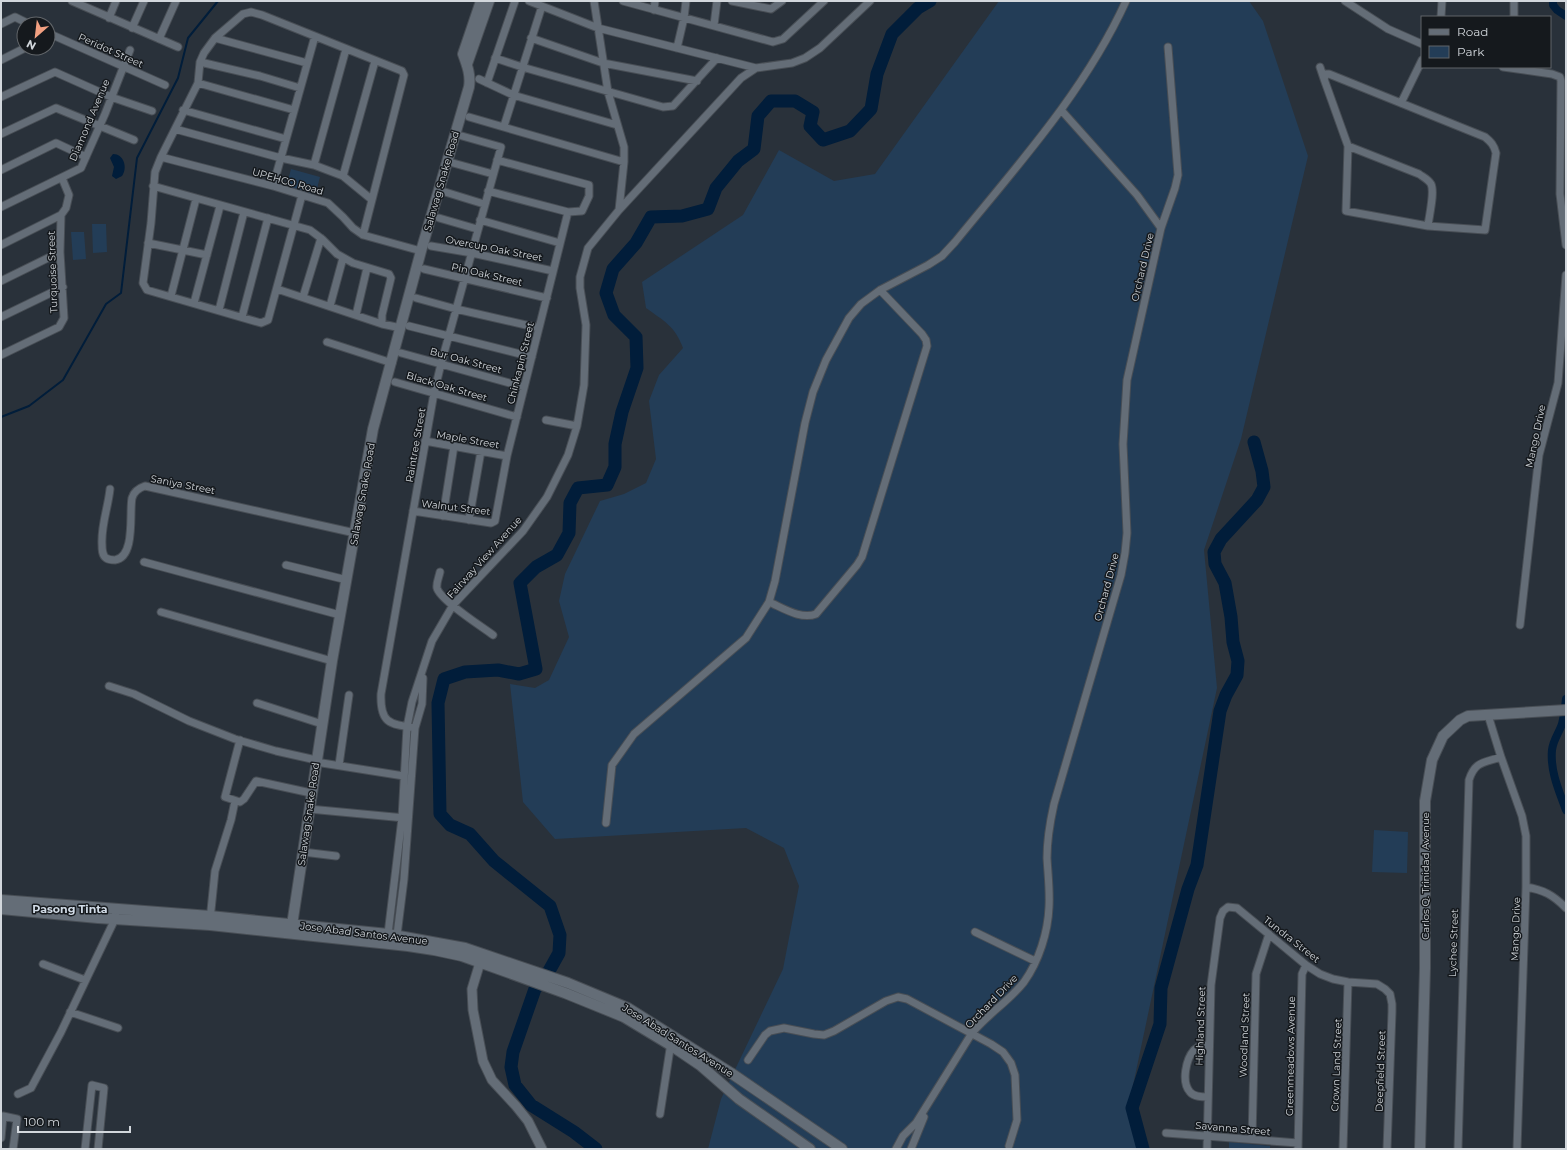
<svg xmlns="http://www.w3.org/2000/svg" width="1567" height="1150" font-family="Montserrat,sans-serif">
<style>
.green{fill:#233d57}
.water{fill:#011d3a}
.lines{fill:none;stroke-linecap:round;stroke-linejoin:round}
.stream{stroke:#011d3a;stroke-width:2}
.canal{stroke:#011d3a;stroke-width:8}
.river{stroke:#011d3a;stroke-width:13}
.minor-casing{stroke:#484e55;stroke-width:9}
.tertiary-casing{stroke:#484e55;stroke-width:11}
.secondary-casing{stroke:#484e55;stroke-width:12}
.minor{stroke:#646d77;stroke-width:7}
.tertiary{stroke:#646d77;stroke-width:9}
.secondary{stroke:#646d77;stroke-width:10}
.labels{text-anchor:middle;stroke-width:3;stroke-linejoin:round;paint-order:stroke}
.street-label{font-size:10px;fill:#d2d7dc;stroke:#15191d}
.neighbourhood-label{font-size:11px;font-weight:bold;fill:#d2dce7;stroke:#15191d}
</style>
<rect width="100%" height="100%" fill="#29313a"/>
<path class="green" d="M999,1h250l14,20 45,135 -67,283 -37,111 13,138 -89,421 10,40h-430l13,-50 62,-130 16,-83 -15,-38 -38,-20 -191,11 -32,-37 -13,-118 25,4 14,-8 20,-43 -10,-36 6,-27 35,-73 24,-7 22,-11 10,-24 -7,-58 10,-26 24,-27c-8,-22 -19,-27 -37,-40l-4,-26 101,-67 36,-65 55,31 41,-7z
M291,169l29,8 -5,19 -29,-8z
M92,224h14l1,28 -14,1z
M71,232h13l2,27 -13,1z
M1374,830l34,2 -1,41 -35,-1z
M1229,1142l41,4v3h-41z"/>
<path class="water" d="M113,154c11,0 15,14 9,22l-6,3 -4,-3 2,-9 -4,-9z"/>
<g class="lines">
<path class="stream" d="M1,417l28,-11 34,-26 43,-76 15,-11 16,-135 41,-80 10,-40 30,-37"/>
<path class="canal" d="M1553,1v4l4,5 9,6
M1566,699c-1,8 -2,17 -4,25 -3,9 -9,16 -10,26 -2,21 7,41 14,60"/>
<path class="river" d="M596,1149l-22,-17 -43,-27 -16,-20 -4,-18 2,-15 22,-63 14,-18 10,-18 1,-18 -10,-29 -56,-45 -24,-27 -20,-9 -10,-11 -2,-111 6,-24 21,-7 33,-2 21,4 17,-5 -16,-86 16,-16 21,-12 12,-22 1,-30 8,-15 29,-3 8,-18v-23l7,-32 15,-44 -1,-31 -22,-22 -8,-22 7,-24 23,-26 15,-26 31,-1 26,-7 8,-21 22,-27 16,-12 4,-33 13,-15h24l18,11 -3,14 13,14 27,-9 21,-22 6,-35 15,-40 26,-26 12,-7
M1143,1149l-11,-41 28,-84 1,-36 27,-99 9,-24 23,-154 6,-16 11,-20 1,-14 -5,-19 -2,-25 -6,-34 -10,-19 -1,-12 7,-13 36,-39 7,-13 -2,-16 -8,-29"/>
<defs>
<path id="minor" d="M72,1l106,46
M529,1l69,27 158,40
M594,1l14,91 16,55v15l-5,48
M623,1l150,41 10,-3 41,-38
M732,1l39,8 11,-8
M1345,1l43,28 34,15
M654,10l1,-9
M1441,17l1,-16
M1514,17v-16
M109,18l7,-17
M1,24l14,-7 14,7
M714,25l3,-24
M132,28l12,-27
M48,33l117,52
M215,38l92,25
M531,38l72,25 94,18
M159,39l17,-38
M677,48l7,-30 2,-17
M495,58l27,9 141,40 10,-1 44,-48
M1,60l24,-12
M200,62l60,14 40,12
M1320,67l4,12
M1503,67l49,7 8,3 1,4 -1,113 6,51
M1326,74h3l156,63c6,5 9,8 11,16l-11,77 -57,-4 -82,-15 2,-65 -24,-67z
M479,79l34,16 104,30
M198,83l96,27
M487,83l28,-82
M1,97l54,-25 56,25 41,14
M1401,103l21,-43
M183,110l103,29
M1062,111l75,84 24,33
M469,117l155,45
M504,126l38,-120
M175,129l106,29 33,7 29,11 28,23
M1,134l55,-26 78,32
M1348,146l71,28c4,3 9,5 12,10 4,8 -2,32 -3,42
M161,157l112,29 55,17 15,14 10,11 10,7 58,16
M453,163l40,11
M314,165l32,-116
M1,170l55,-27 30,14
M343,176l32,-115
M153,186l157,44 12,9 15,15 16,9 36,11 2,4 -9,37v9l19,4
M273,186l42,-150
M488,191l80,21 14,-1 7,-15v-11l-92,-25
M445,192l39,12
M302,195l-34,125 -7,3 -114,-33 -4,-7 8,-60 4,-51 6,-15 37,-74 2,-21 4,-9 11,-15 28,-24 8,-2 11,3 140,56 2,4 -41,160
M1,207l80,-39 24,-54 25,-64
M439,218l38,11
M480,220l80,23
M148,243l59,12
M1,245l60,-30
M431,246l41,7 81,18
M424,269l123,29
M1,281l59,-29
M277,289l105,35
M171,296l25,-97
M303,297l18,-59
M416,298l40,11 83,19
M194,303l26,-97
M330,306l13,-48
M219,310l25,-98
M356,315l11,-47
M1,317l62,-30
M242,317l26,-99
M409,326l123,31
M327,342l65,21
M401,353l123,34
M1,355l58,-28 5,-9 -4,-66 1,-37 5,-7 3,-13 -7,-17
M395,382l122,35
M546,420l31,6
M425,441l82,15
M110,489c-2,19 -9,36 -8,55 0,5 0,11 4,14 3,2 6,2 9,2 21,-3 14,-48 17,-62 2,-7 7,-10 13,-12l210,47
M413,511l78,12 4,-2 12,-65 61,-244
M443,516l11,-70
M469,520l12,-69
M144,562l196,53
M286,565l61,15
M440,572c-1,5 -4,11 -3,16 3,12 44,38 56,47
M769,602c14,6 32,18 47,12l41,-49 5,-8 65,-211 -1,-6 -4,-6 -42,-44
M161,612l171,49
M1520,625l19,-170 19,-72 8,-108
M109,686l25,8 55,27 46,18 41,12 40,9
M257,703l65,21
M1488,715l13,42 21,59 4,20v51l-9,262
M415,728c-26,-4 -35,-5 -34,-34l53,-301 7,-29 60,-217 -39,-11
M240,740l-15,57 15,5 4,-3 12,-18 55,12
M322,763l82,13
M339,765l10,-70
M309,809l96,9
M606,823l6,-58 22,-31 112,-96 23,-36 6,-21 30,-158 8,-31 13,-32 23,-42 12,-14 19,-14 48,-25 14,-9 13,-14c62,-76 130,-151 171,-241
M303,852l33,4
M1526,887c18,3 27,8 40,21
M210,920l5,-49 16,-51 4,-19
M975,932l60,29
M389,938l-1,-4 14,-116 5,-91 5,-25 20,-61 21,-36 70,-74 24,-34 21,-42 9,-29 7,-41 2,-60 -6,-37v-11l8,-29 31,-38 122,-132 15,-10 36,-5 13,-5 15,-10 50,-47
M394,939l3,-4 7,-56 11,-151 7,-24 1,-26
M43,964l42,16
M70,1012l48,16
M748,1060l17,-25 5,-4 14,-3 30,6 10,1 10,-4 52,-30 12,-4 9,2 84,45 12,8 8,11 4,12 2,45 -8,26
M18,1094l13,-6 30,-56 54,-113 1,-10
M1208,1097c-6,0 -14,0 -18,-5 -9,-10 -4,-33 4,-42 5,-5 10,-5 15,-5
M660,1114l10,-65 3,-5
M1166,1133l132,10
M1,1138l2,-22 14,3 -4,30
M1252,1139l4,-165 13,-40
M85,1149l7,-64 12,3 -6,61
M896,1149l7,-13 13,-13 56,-90c16,-19 37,-32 52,-51 15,-21 24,-50 25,-75 1,-16 -1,-32 -2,-49 0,-18 3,-36 7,-54l67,-229 4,-22 2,-20 -4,-89 4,-64 34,-152 14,-40 3,-13 -10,-128
M911,1149l13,-32
M1207,1149l4,-164 9,-67 3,-7 5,-4 9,1 69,57 14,9 13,5 15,3 29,2 8,5 5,5 2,10v8l-5,137
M1298,1149l4,-175 4,-9
M1343,1149l5,-167
M1458,1149l11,-369c6,-19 15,-17 32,-23"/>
<path id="tertiary" d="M482,956l-10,33 1,21 10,51 9,19 24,26 12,15 14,28"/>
<path id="secondary" d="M467,64l22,-63
M1,900l209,16 178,18 77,14 103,35 60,25 103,65 111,76
M1,909l97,9 112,7 198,21 26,4 28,6 103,37 59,24 48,29 28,19 39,34 71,50
M288,933l4,-8 40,-264 41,-232 48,-178 48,-164c2,-12 -2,-22 -6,-33l18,-53
M1420,1149l5,-181v-167l7,-41 11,-24 17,-16 8,-4 98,-6"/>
</defs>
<use href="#minor" class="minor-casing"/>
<use href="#tertiary" class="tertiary-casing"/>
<use href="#secondary" class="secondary-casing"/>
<use href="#minor" class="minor"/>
<use href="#tertiary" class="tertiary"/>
<use href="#secondary" class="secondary"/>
</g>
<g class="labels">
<g class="street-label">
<text transform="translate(111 50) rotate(24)" y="4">Peridot Street</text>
<text transform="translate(89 120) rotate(-67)" y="4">Diamond Avenue</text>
<text transform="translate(288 181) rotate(16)" y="4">UPEHCO Road</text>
<text transform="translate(441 181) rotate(-74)" y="4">Salawag Snake Road</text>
<text transform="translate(494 248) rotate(11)" y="4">Overcup Oak Street</text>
<text transform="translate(1142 267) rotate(-77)" y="4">Orchard Drive</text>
<text transform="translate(52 272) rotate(-92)" y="4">Turquoise Street</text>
<text transform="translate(487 274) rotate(13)" y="4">Pin Oak Street</text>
<text transform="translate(466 360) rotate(15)" y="4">Bur Oak Street</text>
<text transform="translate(520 363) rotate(-76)" y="4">Chinkapin Street</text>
<text transform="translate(447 386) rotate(16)" y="4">Black Oak Street</text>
<text transform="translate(1535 436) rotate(-78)" y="4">Mango Drive</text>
<text transform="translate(468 439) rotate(10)" y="4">Maple Street</text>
<text transform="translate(415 445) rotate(-80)" y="4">Raintree Street</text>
<text transform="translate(183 484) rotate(11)" y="4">Saniya Street</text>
<text transform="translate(362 494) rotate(-80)" y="4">Salawag Snake Road</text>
<text transform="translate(456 507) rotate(7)" y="4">Walnut Street</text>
<text transform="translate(484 557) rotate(-48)" y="4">Fairway View Avenue</text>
<text transform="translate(1106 587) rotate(-75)" y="4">Orchard Drive</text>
<text transform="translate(308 814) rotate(-82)" y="4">Salawag Snake Road</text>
<text transform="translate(1425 876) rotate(-90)" y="4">Carlos Q. Trinidad Avenue</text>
<text transform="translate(1515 929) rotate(-88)" y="4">Mango Drive</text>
<text transform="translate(364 933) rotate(7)" y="4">Jose Abad Santos Avenue</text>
<text transform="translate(1292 939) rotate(38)" y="4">Tundra Street</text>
<text transform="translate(1453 943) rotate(-88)" y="4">Lychee Street</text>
<text transform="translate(991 1001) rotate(-46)" y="4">Orchard Drive</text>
<text transform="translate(1200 1026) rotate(-88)" y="4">Highland Street</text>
<text transform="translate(1244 1035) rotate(-88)" y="4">Woodland Street</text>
<text transform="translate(678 1040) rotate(32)" y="4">Jose Abad Santos Avenue</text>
<text transform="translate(1290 1056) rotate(-89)" y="4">Greenmeadows Avenue</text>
<text transform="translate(1336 1065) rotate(-88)" y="4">Crown Land Street</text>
<text transform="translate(1380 1071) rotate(-88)" y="4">Deepfield Street</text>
<text transform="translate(1233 1128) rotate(5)" y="4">Savanna Street</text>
</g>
<g class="neighbourhood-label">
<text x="70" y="913">Pasong Tinta</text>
</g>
</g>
<rect width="1567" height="1150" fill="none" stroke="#d2d7dc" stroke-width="4"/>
<rect x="1421" y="16" width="130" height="52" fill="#15191d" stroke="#616569"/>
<rect x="1429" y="29" width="20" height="6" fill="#646d77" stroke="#616569"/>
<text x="1457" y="36" font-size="12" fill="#d2d7dc">Road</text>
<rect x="1429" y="46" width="20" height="12" fill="#233d57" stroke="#616569"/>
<text x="1457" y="56" font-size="12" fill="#d2d7dc">Park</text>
<g transform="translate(36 36) rotate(208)"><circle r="19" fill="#15191d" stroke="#616569"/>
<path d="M0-3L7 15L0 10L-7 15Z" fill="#f2a081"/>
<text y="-6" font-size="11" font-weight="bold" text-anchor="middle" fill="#d2d7dc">N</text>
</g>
<path d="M18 1126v6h112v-6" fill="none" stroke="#d2d7dc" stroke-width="2"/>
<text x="24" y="1126" font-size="12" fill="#d2d7dc" stroke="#15191d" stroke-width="3" paint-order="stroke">100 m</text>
</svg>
